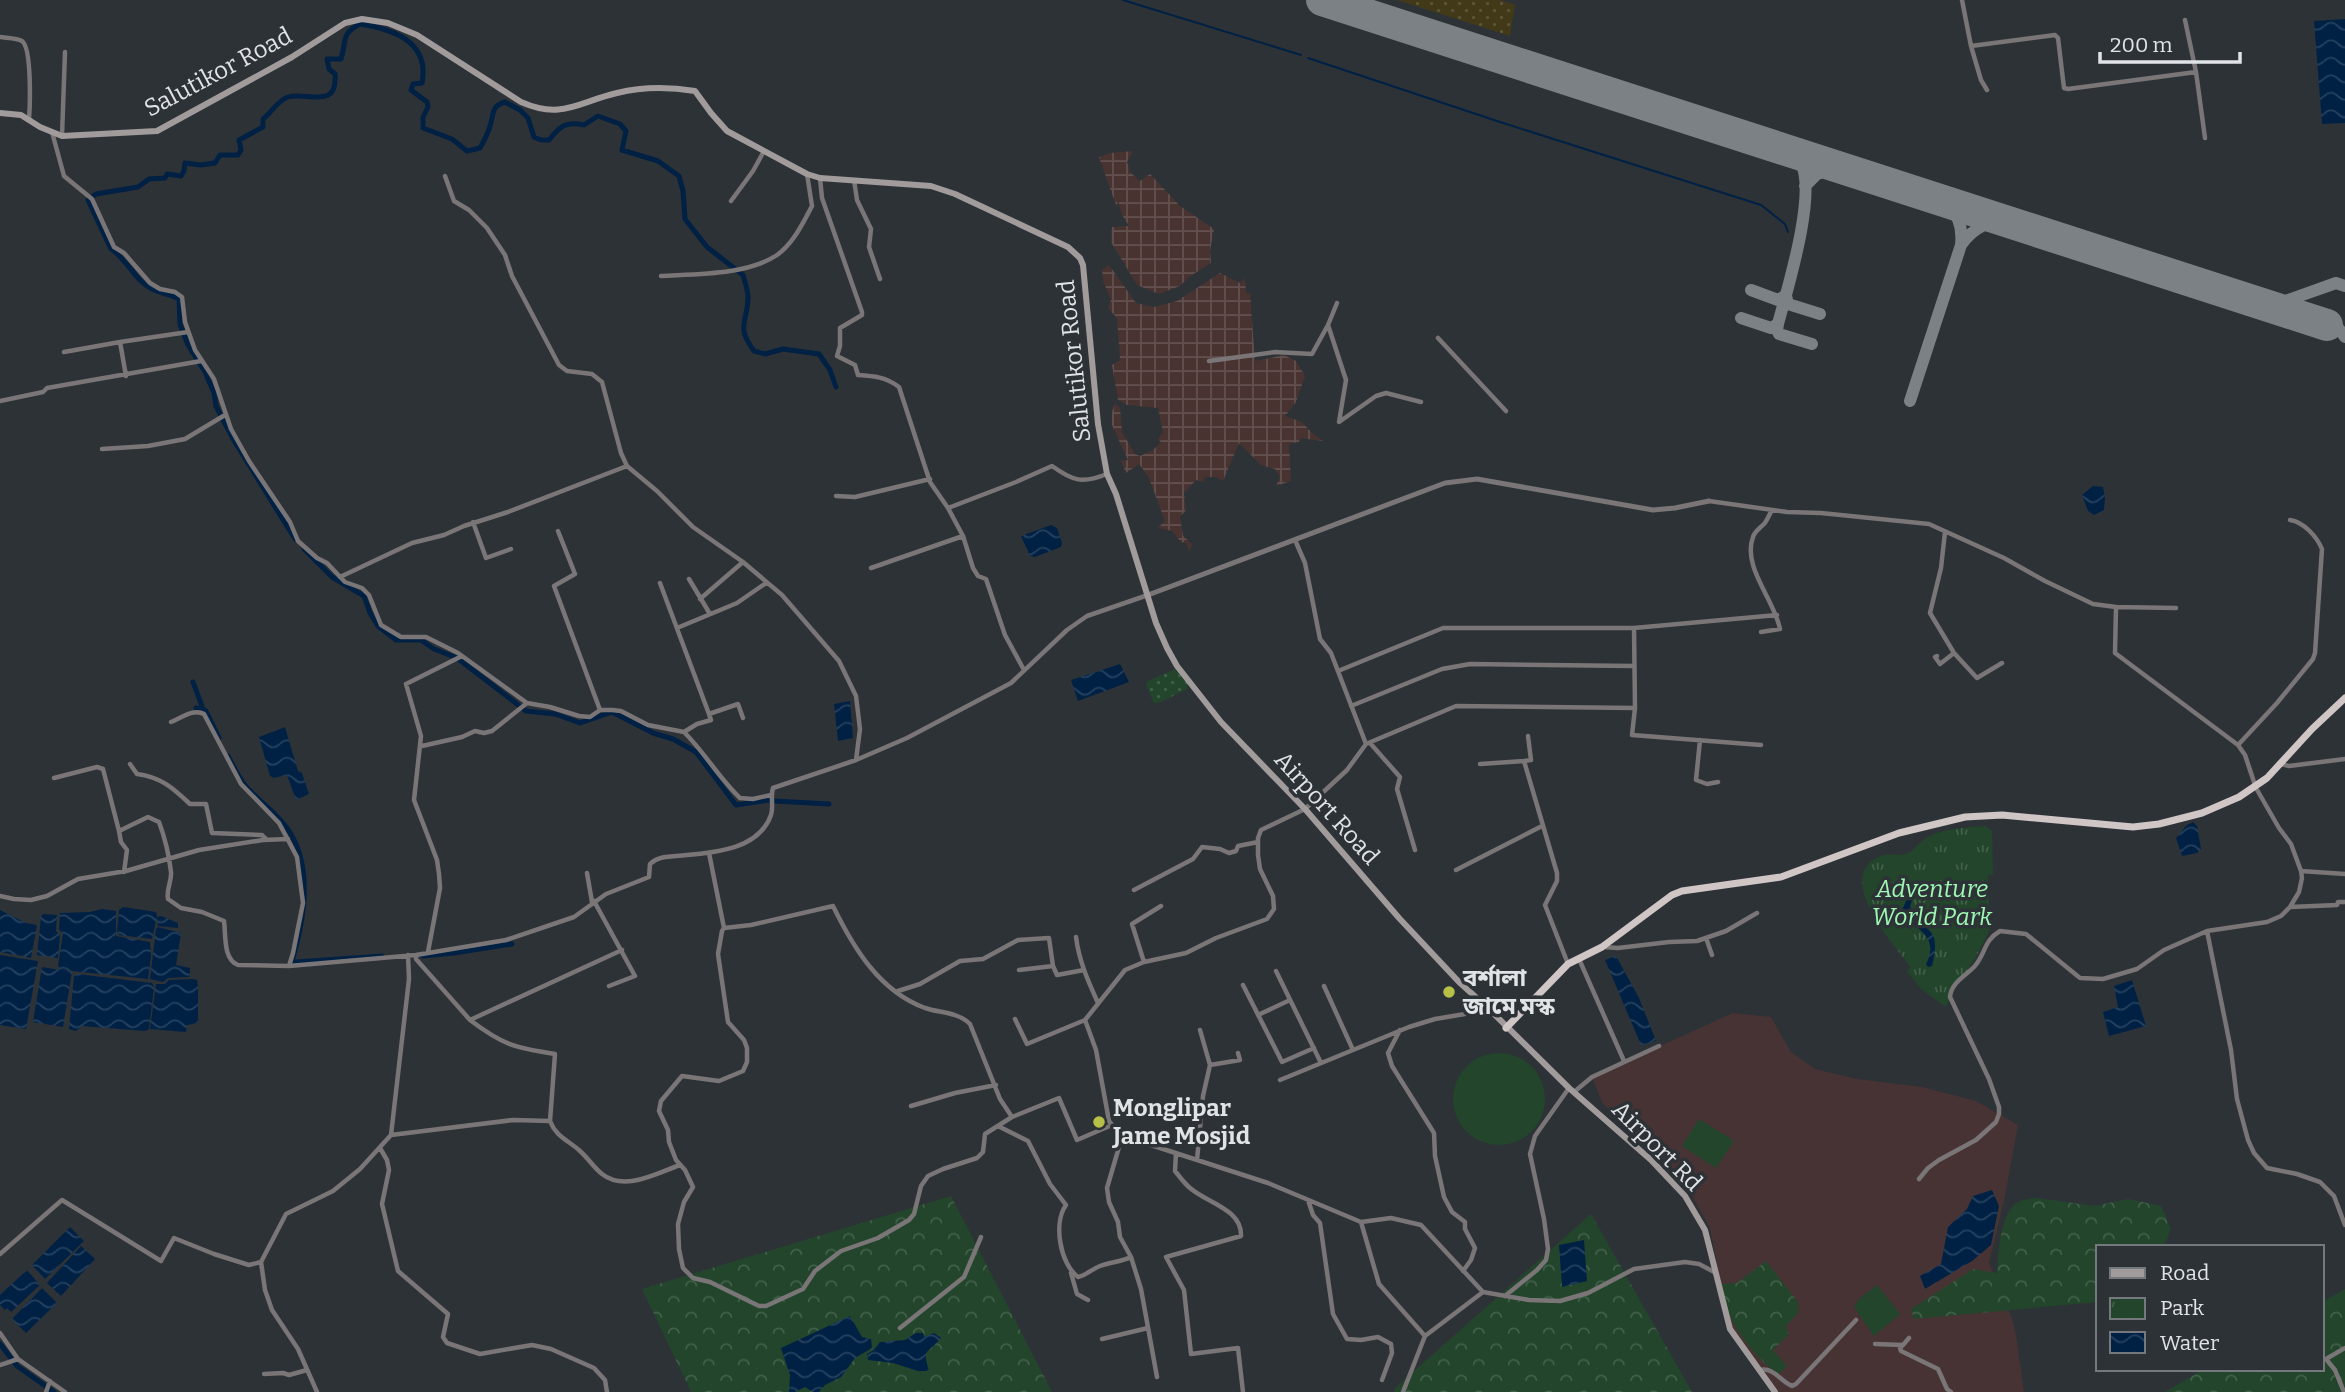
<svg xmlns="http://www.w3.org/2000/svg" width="2345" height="1392" font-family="Bitter,'Noto Sans Bengali',serif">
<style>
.industrial{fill:url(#industrial-grid)}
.education{fill:#473334}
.grass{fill:url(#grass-dots)}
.forest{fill:url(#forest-crowns)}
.sand{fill:url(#sand-dots)}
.park{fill:url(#park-tufts)}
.pitch{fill:#22452b}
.water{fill:url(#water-waves)}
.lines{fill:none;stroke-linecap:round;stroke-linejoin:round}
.stream{stroke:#002144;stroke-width:2}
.canal{stroke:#002144;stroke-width:5}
.taxiway{stroke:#7c8185;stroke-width:12}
.runway{stroke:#7c8185;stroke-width:32}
.minor{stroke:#7a7576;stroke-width:4.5}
.tertiary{stroke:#7a7576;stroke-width:5}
.secondary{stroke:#a29b9c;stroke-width:6}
.trunk{stroke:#d0c6c6;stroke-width:7}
.poi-dot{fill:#b8c147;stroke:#2d3237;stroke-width:2.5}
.labels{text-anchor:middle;stroke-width:7;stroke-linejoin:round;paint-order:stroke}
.street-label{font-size:24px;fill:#e1e4e7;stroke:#2d3237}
.park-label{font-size:24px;font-style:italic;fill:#9ef7b3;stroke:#2d3237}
.poi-label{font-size:24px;font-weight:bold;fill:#e1e4e7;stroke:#2d3237;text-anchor:start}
</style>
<defs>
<pattern id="industrial-grid" width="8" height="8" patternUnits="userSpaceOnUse" patternTransform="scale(1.75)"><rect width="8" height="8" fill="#483331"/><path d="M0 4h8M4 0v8" fill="none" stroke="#62504f"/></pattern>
<pattern id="grass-dots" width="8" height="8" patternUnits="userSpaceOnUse" patternTransform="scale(1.75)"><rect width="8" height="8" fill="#22452b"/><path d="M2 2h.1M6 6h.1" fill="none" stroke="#42604a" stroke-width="1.8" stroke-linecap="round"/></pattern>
<pattern id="forest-crowns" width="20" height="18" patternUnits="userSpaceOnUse" patternTransform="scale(1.75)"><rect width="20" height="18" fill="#22452b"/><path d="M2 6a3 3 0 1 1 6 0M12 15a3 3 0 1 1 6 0" fill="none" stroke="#42604a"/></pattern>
<pattern id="sand-dots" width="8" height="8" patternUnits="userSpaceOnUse" patternTransform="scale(1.75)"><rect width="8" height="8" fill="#413918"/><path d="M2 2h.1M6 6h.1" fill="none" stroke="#5c563a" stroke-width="1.8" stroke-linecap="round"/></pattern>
<pattern id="park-tufts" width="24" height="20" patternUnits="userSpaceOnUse" patternTransform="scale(1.75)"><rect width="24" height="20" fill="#22452b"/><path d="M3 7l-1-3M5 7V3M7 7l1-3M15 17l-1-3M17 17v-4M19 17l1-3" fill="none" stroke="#42604a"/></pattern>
<pattern id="water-waves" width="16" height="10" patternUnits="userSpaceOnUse" patternTransform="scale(1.75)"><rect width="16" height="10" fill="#002144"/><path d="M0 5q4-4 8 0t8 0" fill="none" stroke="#25415f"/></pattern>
</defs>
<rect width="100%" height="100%" fill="#2d3237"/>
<path class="industrial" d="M1133,151l-6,11 4,11 9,8 10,-7 30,32 34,23 -4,22 1,12 -22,14 -9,9 -21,8 -22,-9 -26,-43 1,-15 17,-1 -7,-11 -4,-15 -1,8 -18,-51 11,-4z
M1109,265l27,38 18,4 23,-6 43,-28 20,10 5,-5 1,15h4l5,68 29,-6 12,6 9,15 -9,26 -11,14 17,6 8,9 13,10 -23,-3 -1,4 -10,2 2,37 -15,5 4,-9 -5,-8 -14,-4 -22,-22 -16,38 -7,-4h-11l-2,5 -7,-2 -12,13 2,17 -6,7 3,19 9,8 -2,8 -4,-9 -5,-1 -9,-11 -14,-3 7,-7 -17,-45 -9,-12 -13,9 -5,-12 7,-1 -16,-35v-13l3,-9 5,5 2,24 13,22 5,2 13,-6 8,-8 -3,-3 5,-7 -5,-24 -31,-3 -9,-5 -6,-35 8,-5 -3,-42 -9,-10 3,-8 -8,-19 -1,-11z"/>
<path class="education" d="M1733,1013l38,4 20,35 24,17 42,10 65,8 54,14 42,24 -13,71 -16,67 23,55 4,17 8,57h-247l-47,-63 -20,-101 -21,-38 -35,-38 -51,-48 -11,-27z"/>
<path class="grass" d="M1175,669l13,15 -1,5 -26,13 -7,1 -8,-18 2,-4z"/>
<path class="forest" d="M951,1196l101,196h-361l-49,-103z
M2037,1198l58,8 33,-7 33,7 10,23 -7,18h-66v55l-184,17 -3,-10 62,-40 24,4c1,-19 3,-63 23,-72 5,-2 12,-2 17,-3z
M1591,1214l101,178h-298l1,-4z
M1766,1261l32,41 1,10 -13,14 3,8 -16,16 14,16 -8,8c-18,-10 -44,-43 -51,-63 -3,-9 -4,-19 -6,-27l15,-1z
M2345,1289v103h-180l39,-23h118v-67z"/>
<path class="sand" d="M1397,0h104l14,5 -5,31z"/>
<path class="park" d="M1985,826l7,5 1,43 -5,1 2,54 -15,30 -19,27 -10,21 -25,-18 -14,-18 4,-4c-18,-23 -81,-93 -28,-112 7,-2 15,1 22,-1 10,-3 13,-11 21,-16 14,-9 42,-11 59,-12z"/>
<path class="pitch" d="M1453 1099a46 46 0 1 1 92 0a46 46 0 1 1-92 0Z
M1699,1119l35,22 -18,27 -34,-22z
M1877,1285l23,29 -26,22 -20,-29 5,-8z"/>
<path class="water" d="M2345,19v104l-23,1 -8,-103z
M2093,486l10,1 2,10 -1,13 -10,5 -6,-4 -6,-16z
M1051,525l6,3 5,15 -1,4 -26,10 -5,-1 -9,-20z
M1120,664l9,18 -51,19 -7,-21z
M850,701l3,37 -15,3 -4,-37z
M285,727l13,44 4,2 7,21 -13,6 -9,-25 -13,3 -4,-2 -11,-39z
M2193,822l4,4 4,23 -4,4 -15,3 -6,-18 11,-13z
M1911,890l4,3 -5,13c12,30 33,16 22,60l-4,1 -2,-3c15,-29 -12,-33 -24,-54z
M123,907l33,5 1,5 4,-1 17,7v5l-20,-2 -1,-9 -5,22 -33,-4 -2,-3 2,-22z
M102,909l14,2v25l34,6 1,14 -3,23 -86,-9 10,2 -9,55 -30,-5 9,-55 18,3 -2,-5 5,-31 -4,-5 1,-16 30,-1z
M0,910l26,13 11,2 -6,33 -31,-6z
M43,914l14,1 -1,16 4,5 -2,22 -21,-3 4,-38z
M158,927l23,6 -5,32 14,3v9l-22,1 -5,4 -13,-3 6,-50z
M0,955l38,6 -12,68 -26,-4z
M1616,956l23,42 17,43 -15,4 -36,-85z
M77,974l75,9 2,4 -5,42 -4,2 -63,-5 -6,5 -7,-2 5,-53z
M193,979l4,1 1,6v37l-11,2 -1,7 -36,-3 6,-45h9l4,-4z
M2132,980l14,46 -37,10 -6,-24 15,-5 -4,-21z
M1992,1190l7,16 -8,39 -19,16 -47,28 -5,-13 21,-12 7,-37 19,-18 6,-13z
M70,1227l14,14 -39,38 -13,-14z
M1584,1240l3,41 -25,6 -3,-42z
M81,1246l14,13 -34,37 -14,-13z
M27,1270l13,15 -29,27 -4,-4 -2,2 -5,-5v-10z
M42,1288l15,15 -31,30 -14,-14z
M850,1316l12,21 9,2 1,9 -17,10 -14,19 -16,8 -6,7h-6l-8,-5 -10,5h-6l1,-17 -9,-27z
M916,1333h7l1,4 10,-4 7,5c-14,17 -19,9 -12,33h-11l-25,-8 -25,-3 -1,-6 7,-4 6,-8 25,-2z"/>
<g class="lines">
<path class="stream" d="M1123,0l178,55
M1308,58l192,64 261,83 24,19 3,8"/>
<path class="canal" d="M295,539l-62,-100 -17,-33 -2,-13 -9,-21 -17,-27 -8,-21 -1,-25c-9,-5 -19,-6 -27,-10 -17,-8 -25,-30 -41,-40l-23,-49 8,-6 42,-7 11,-8 16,-1 2,-4 14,2 3,-5 1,-8 16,2 14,-2 5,-8h18l3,-5 -2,-10 24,-13v-8c9,-7 14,-18 25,-22 18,-6 50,14 47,-23l-6,-5 -2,-10h14c6,-18 -1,-25 19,-35 32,5 70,17 62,59l-9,1 -2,6 16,12 1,5 -5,10v11l29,11 15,12 13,-3c4,-7 8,-15 10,-22 4,-12 1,-20 15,-24l15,8 8,8 6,19 7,3h8c11,-14 17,-19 35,-15l14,-9 22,8 6,7 -4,19 36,11 21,15 4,15 2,28 22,28 36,28c2,7 5,15 5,22 0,25 -13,28 6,54l11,3 18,-5 36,5 11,16 6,17
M304,549l28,28 32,19 6,17 8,13 18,14h25l13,9 23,9 69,53 29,3 25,9 32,-11 41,21 20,6 23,13 40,53 33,-5
M193,682l10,27
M196,708l10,3 13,27
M228,756c5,9 10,20 16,28 11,14 27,24 38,38 33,37 23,96 10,139l5,1 85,-6
M774,801l55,3
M423,956l31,-3 58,-9
M0,1344l17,22 37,26"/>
<path class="taxiway" d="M1805,186l12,-12 20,-7
M1943,201c15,12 20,25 18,44 13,-18 27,-25 49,-22
M1751,290l27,10 8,-5
M1786,296l2,8 32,10
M2266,306l8,-1 62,-22 9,3
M1741,318l30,10 7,-4 -1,6 2,4 33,10
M1778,324c9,-34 39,-130 23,-161 -3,-6 -7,-8 -12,-12
M2327,325l12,4 6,8
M1910,401l51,-156"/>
<path class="runway" d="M1322,0l1005,325"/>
<path class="minor" d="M1962,0l9,46 84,-11 3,3 6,50 4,1 128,-17
M2185,20l11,52 9,66
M0,37c6,1 17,1 22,4 10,7 8,66 7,78
M1971,46l10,34 6,10
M52,132l12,44 28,23 22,48 10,6 26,30 10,6 15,3 7,5 3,25 10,28 19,29 17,50 18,32 41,61 8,19 19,17 10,5 18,19 17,6 7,7 12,30 20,12h25l32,16 69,50 23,4 29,9 11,1 10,-7h12l9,1 27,14 36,7 13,-8 14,-4 -2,-6 29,-10 5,14
M62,136l3,-84
M445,176l9,25 15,9 18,18 18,27 7,21 47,89 8,6 25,3 10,8 19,71 6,13 30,25 36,36 50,35 39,33 57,66 17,35 4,33 -4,31
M820,178l2,20 40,114v3l-22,13v18l-3,10 18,9 3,10c16,1 28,2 41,12l31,95 18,26
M854,180l3,20 14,29 -2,18 11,32
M731,201l22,-30 11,-20
M661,276c35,-2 87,-1 116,-21 16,-11 26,-32 35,-49l-5,-32
M1337,303l-9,22 18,55 -7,42 37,-26 10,-3 35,9
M1438,338l68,73
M64,352l56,-10
M1209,361l66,-9 37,2 16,-29
M126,376l-6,-34 68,-10
M0,401l43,-9 4,-4 154,-27
M102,449l46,-3 37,-7 40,-24
M836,496l19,1 75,-18
M1709,501l78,11 34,1 108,11 75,34 41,23 48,23 23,3 60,1
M473,522l13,36 25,-9
M558,531l17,43 -21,12 46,124
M1945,532l-4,36 -11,45 24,40 23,25 25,-15
M1295,540l10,23 15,76 11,14 35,91
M871,568l92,-32
M340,577l72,-34 32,-8 20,-9 44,-14 119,-46
M689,579l21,35
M660,583l49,131
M700,599l43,-37
M677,628l60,-25 29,-20
M1634,628l1,80 -3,27 129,10
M1761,632l19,-3c-6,-30 -38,-62 -27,-92 2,-6 6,-8 11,-13 3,-3 5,-9 8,-14
M1937,656l-2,1 5,7 14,-11
M1024,670l-19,-35 -19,-56 -8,-3 -5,-8 -10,-32 -15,-28 68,-26 36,-16c21,15 30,18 55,8
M1338,671l105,-43h191l143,-13
M1351,706l91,-37 28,-5 164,2
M1635,708l-179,-2 -90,38 -19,26 -42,39 -44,21 -3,8v17l2,14 13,27 1,13 -7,10 -51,19 -30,15 -42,9 -19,8 -40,50 11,30 13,71 11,14 148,48 93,39 18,62 46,52 58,-44 46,8 31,1 28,-8 46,-24 51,-7 14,2 17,9
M171,722c10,-4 23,-14 33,-8l37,70 38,39 18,34 6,46 -10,50 -4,13
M684,732c21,21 35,46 56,66l13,1 18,-4
M1528,736l3,24 -7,1 33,112v8l-12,24 23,59
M1700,740l-4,40 11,4 11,-2
M1370,743l30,34 -3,12 18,61
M2238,745l39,-42 36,-44 2,-6 7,-104c-5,-12 -18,-27 -32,-29
M422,746l40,-9 13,-6 9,2 8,-2 35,-28
M130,764l7,10c24,3 36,14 53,30h16l6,29 50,2 4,4
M1480,764l44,-3
M2281,764l8,2 56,-7
M54,778l43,-11 6,2 16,62 29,-14 11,5c6,16 10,33 12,50 1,9 -5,17 -3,27l13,9 21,4 22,9c2,15 -1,38 14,44l51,1 127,-11 90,-15 68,-23 32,-23 43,-17 1,-13c7,-7 16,-7 26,-8 32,-3 82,-4 95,-41 3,-9 -1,-18 2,-27l83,-28 51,-22 104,-55 56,-53 20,-14 61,-21
M119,831l2,11 6,8 -3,22
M709,853l15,75
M1456,870l86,-44
M2301,871l44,3
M587,873l5,29
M1134,890l59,-31 9,-12 18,2 9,4 7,-2 2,-5 20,-4
M0,896l14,3 17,1 16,-4 31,-17 48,-8 73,-21 64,-10 25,-1
M594,901l41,75 -26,10
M2290,907l47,-2 1,-3h7
M2207,931l24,119 6,49 11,41 6,13 13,15 30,6 23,8 14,14 11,29
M1076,937c3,24 12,44 22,66
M1706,938l6,17
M1603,947l15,1 51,-6 28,-1 29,-10 31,-18
M428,952l12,-64 -1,-14 -2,-14 -23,-60 7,-64 -15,-52 56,-28
M416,955v4l54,61 152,-70
M1579,959l45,102
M1144,962l-12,-38 29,-18
M1019,970l34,-4
M1276,971l45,92
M1243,985l39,77 32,-14
M1324,986l29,64
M898,991l22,-7 40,-23 23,-2 35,-19 31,-2 4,28 4,9 27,-5
M1258,1015l32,-15
M1015,1019l12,25 58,-24
M470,1020c33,25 45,28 85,34l-5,67
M1200,1030l10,35
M1400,1030l-12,23 4,13 42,67 1,23 9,41 8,15 13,10v7l10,19 -4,12 -8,11
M1280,1080l129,-53 26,-8 54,-9
M1574,1092l18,-15 67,-31
M911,1106l44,-13 41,-8
M1012,1117l-27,17 -2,18 -6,6 -34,11 -15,7 -7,10 -7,28 -5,6 -31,18 -37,13 -26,20 -12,18 -37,17h-7l-49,-24 -17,-4 -10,-10 -4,-19 -1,-25 6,-22 9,-15 -8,-17 -9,-10 -7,-18 -1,-12 -9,-19 2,-10 21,-25 37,5 24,-10 4,-9v-14l-3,-8 -16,-18 -10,-68 4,-23 2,-3 27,-3 82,-19c20,41 46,85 92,102 15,5 33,4 45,16l30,75 12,18 47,-19 18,42 35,-15
M998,1126l30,15 22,43 16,21c-13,18 -6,59 12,72 9,-2 14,-8 22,-11 10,-4 21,-4 31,-9
M391,1135l122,-15 37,1c6,16 18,19 30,30 8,7 14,17 22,23 23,18 55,-1 78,-9
M1120,1135l-1,12 -12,41 2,14 9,20 2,15 11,20 10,32 16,88
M380,1148l7,12 2,10 -7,34 16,67 50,43 -5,23 4,6 33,11 52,-9 19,4 43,19 11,12 2,12
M1176,1153l-1,18c5,6 9,12 15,17 17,15 52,21 51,48l-75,21 18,33 7,64 47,-6 5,44
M1197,1160l6,-64 7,-31 30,-5 -2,-7
M1919,1179l9,-11 11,-8 37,-20 20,-18 3,-8v-7l-10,-28 -39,-82c1,-14 15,-21 24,-30 12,-13 9,-26 26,-36l26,3 54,44 23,1 34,-10 27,-19 43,-19 60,-9 14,-6 9,-9 9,-15 3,-14 -1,-7 -10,-27 -12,-16 -23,-40 -11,-33 -7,-10 -123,-92 1,-46
M1308,1200l5,15 7,8 13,91 14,25 14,1 17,-3 13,7 1,9 -10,27
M1361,1222l30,-4 30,7 62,67
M0,1254l62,-54 99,61 13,-23 40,16 35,11 12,-3
M1071,1273l6,21 11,6
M1505,1296l32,-26 9,-10 2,-11 -4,-30 -14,-65 5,-18 34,-48
M900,1328l64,-51 17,-40
M0,1333l18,26 47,33
M1102,1339l46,-11
M1875,1344l28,1 6,-7
M1903,1345l-3,3 1,3 37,18 9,20 4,3
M0,1365l18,-6
M1760,1370c14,-3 20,11 32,16l4,-2 60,-64
M264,1374l19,-1 6,2 18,-5
M46,1392l4,-11
M317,1392l-19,-43 -26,-39 -7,-20 -4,-28 25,-48 47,-23 27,-22 31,-34 18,-156 -1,-24
M1403,1392l22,-56
M2344,1392l-9,-22 -9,-11 19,-11"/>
<path class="tertiary" d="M1148,595l297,-112 32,-4 176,31 22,-2 34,-7"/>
<path class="secondary" d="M0,113l21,2 19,12 22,9 95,-5 135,-74 53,-34 17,-4 26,4 29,12 104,67c41,18 57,0 96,-9 24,-6 53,-6 78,-2l16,22 16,18 80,43 13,4 111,8 24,8 113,53 12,11 3,7 15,159 9,50 9,20 40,129 11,25 10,18 44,56 84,87 94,109 60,64 31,28 79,78 82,72 34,36 20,34 25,99 45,63"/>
<path class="trunk" d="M1506,1028l62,-64 34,-17 70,-52 10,-4 99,-14 118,-44 66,-16 37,-2 131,12 26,-3 43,-11 37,-16 28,-19 45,-49 33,-31"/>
</g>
<g class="poi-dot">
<circle cx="1449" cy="992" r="7"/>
<circle cx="1099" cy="1122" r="7"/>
</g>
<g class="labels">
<g class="street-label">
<text transform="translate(218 72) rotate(-28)" y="8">Salutikor Road</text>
<text transform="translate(1074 361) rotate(-96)" y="8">Salutikor Road</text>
<text transform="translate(1327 808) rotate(48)" y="8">Airport Road</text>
<text transform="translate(1657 1146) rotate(45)" y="8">Airport Rd</text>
</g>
<g class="park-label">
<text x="1932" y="897">Adventure<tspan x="1932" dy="28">World Park</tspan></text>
</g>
<g class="poi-label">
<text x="1463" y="986">বর্শালা<tspan x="1463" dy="28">জামে মস্ক</tspan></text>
<text x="1113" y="1116">Monglipar<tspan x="1113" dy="28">Jame Mosjid</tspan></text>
</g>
</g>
<rect x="2096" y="1245" width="228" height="126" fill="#2d3237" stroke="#75797d" stroke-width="2"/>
<rect x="2110" y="1268" width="35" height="10" fill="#a29b9c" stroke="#75797d" stroke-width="2"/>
<text x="2160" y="1280" font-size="21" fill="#e1e4e7">Road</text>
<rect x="2110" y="1298" width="35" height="21" fill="url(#park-tufts)" stroke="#75797d" stroke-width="2"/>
<text x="2160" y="1315" font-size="21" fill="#e1e4e7">Park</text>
<rect x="2110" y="1332" width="35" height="21" fill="url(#water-waves)" stroke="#75797d" stroke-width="2"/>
<text x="2160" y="1350" font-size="21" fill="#e1e4e7">Water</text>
<path d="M2100 52v10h140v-10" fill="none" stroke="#e1e4e7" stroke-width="3.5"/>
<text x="2110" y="52" font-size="21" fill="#e1e4e7" stroke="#2d3237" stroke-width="5" paint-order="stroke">200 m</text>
</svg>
